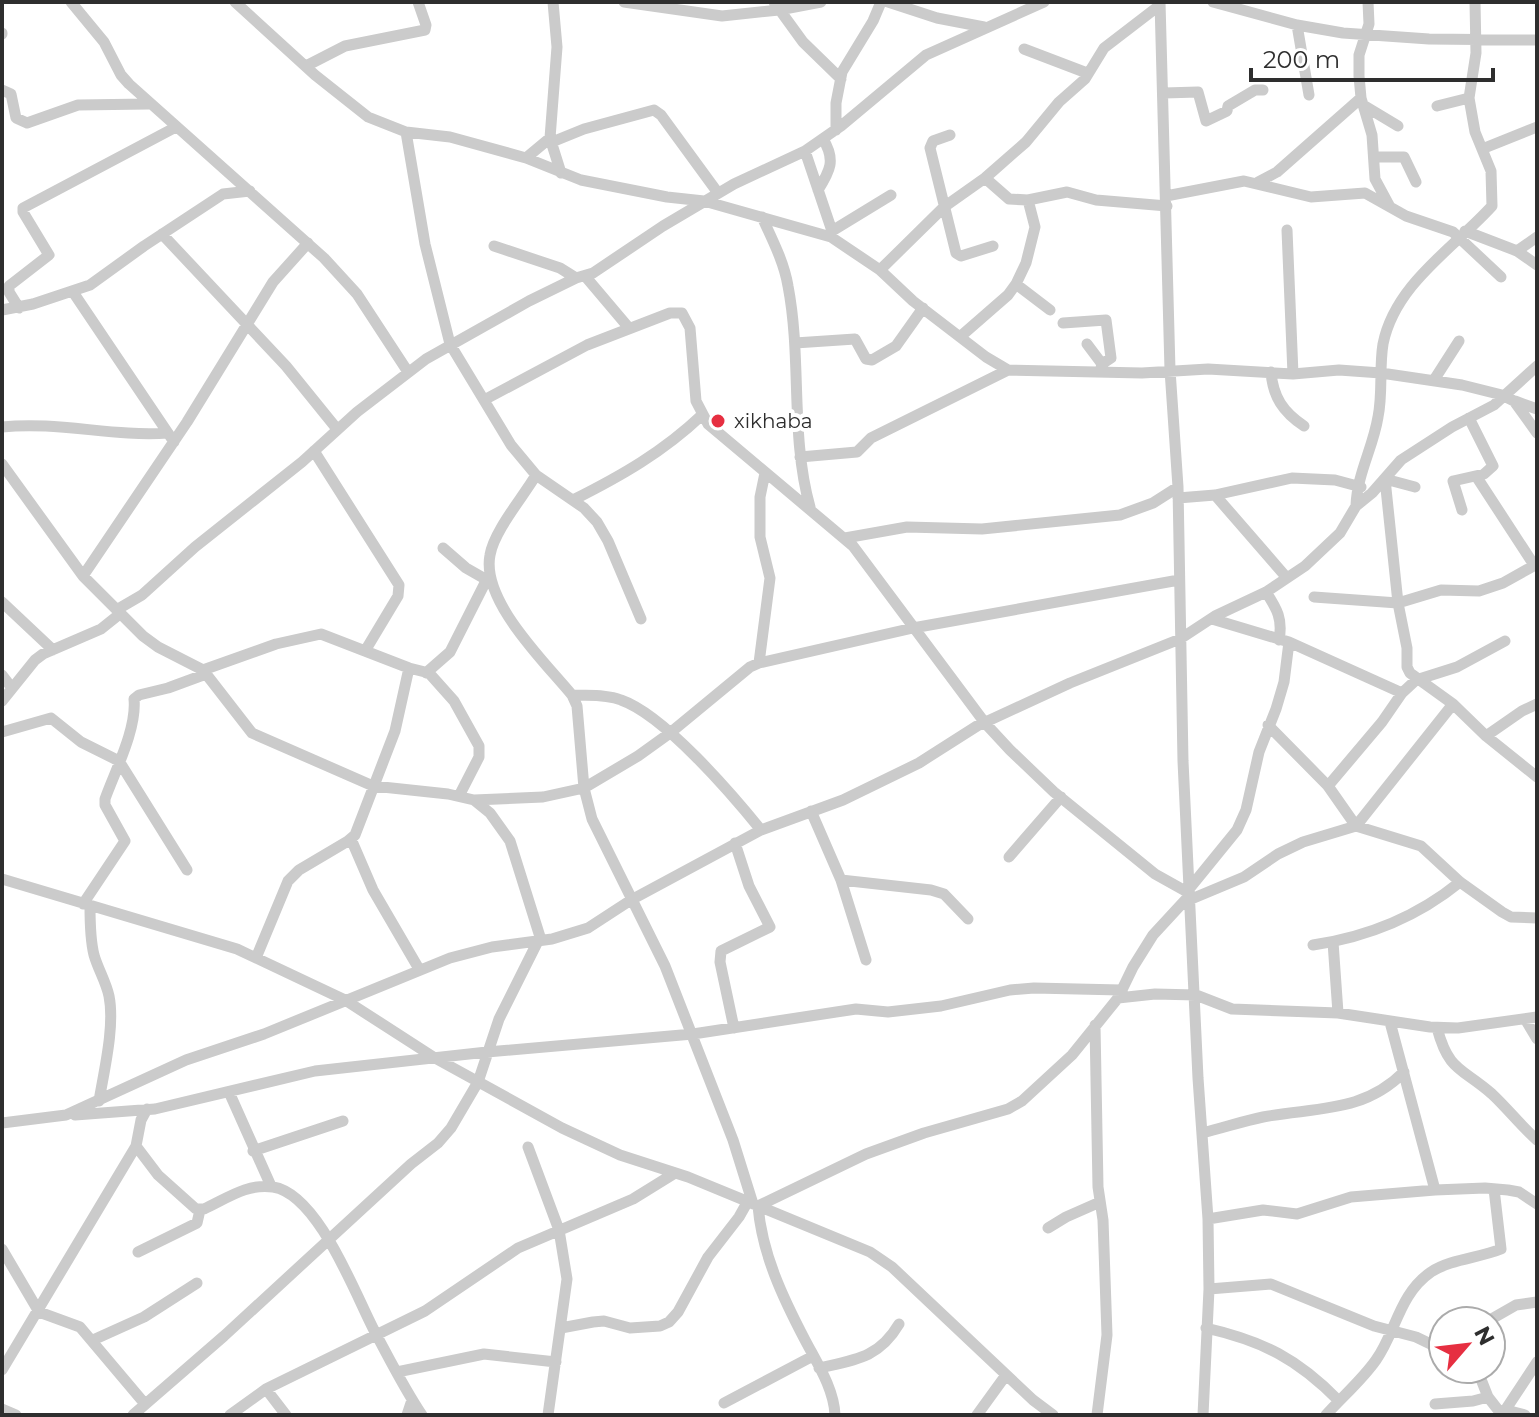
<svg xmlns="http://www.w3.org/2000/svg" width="1539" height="1417" font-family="Montserrat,sans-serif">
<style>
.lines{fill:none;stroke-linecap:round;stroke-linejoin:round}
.minor{stroke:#cbcbcb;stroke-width:11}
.poi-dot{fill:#e62f41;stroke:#fff;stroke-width:3}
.labels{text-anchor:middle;stroke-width:8;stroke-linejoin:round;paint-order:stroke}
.poi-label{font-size:20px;fill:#2e2e2e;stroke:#fff;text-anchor:start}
</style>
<rect width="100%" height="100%" fill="#fff"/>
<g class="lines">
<path class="minor" d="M71,2l33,40 17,33 8,9 195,174 33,36 51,78
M235,2l80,73 53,42 38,15 44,5 76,21 24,-20
M553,2l4,45 -7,91 11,35
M624,2l98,14 57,-6 42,-8
M774,2l29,40 38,37
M888,2l49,16 47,9
M1160,2l10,368 8,117 5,274 15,317 10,141 1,70 -6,126
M1213,2l84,23 46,8 86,6 108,1
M1368,2l1,22 -10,31v21l2,22 11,37 3,44 14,26
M1297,25l12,70
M2,34v-1
M1024,49l63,24
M306,66l39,-20 80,-16 1,-5 -8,-23
M2,90l9,4 5,24 11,5 51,-18 70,-1
M1164,93l34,-1 8,29 21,-10 1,-5 27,-16h8
M1363,105l35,21
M1437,106l32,-8
M836,130v-27l6,-31 31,-51 8,-19
M406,132l19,112 25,100 61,101 25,30 48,33 13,14 11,19 33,78
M950,135l-17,6 -3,7 26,105 5,3 32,-10
M552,142l32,-13 70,-19 7,5 57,78
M1482,149l55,-22
M805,151l27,80 -1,6
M1375,157h29l12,25
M526,158l55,22 86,17 37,4 127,36 49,33 33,31 73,56 22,13 134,3 66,-4 85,5 46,-4 42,3 81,12 40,10 12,6 23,32
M985,178l24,21 19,1 39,-8 29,8 71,6
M1258,182l19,-10 84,-74
M818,190c12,-19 18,-30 5,-51
M1166,196l78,-15 67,16 54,-4 41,23 47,16 48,45
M762,217c10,22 22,45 26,69 14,73 2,149 22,221
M1287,230l6,144
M832,231l59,-36
M1465,231l52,20 20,14
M162,234l124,132 51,63
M494,246l66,22 16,10
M1517,251l20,-14
M880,270l64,-63 41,-29 41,-36 33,-40 26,-23 19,-31 56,-43
M585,276l44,52
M1016,284l34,26
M73,292l101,150
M19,308l-10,-16v-6l40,-31 -26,-43v-4l153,-81
M2,310l31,-6 57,-19 54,-39 79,-52 27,-3
M1063,323l43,-3 5,38 -9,6
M961,336l47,-41 8,-11 10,-21 9,-36 -7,-27
M795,343l60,-4 11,20 6,1 24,-14 27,-38
M1087,344l15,20 -1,4
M1271,372c2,25 12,40 33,54
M1434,380l25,-39
M484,400l103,-55 83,-32h12l8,15 6,73 12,23 145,122 132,177 25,27 44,42 101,82 34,19
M1515,401l22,8
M2,427c56,-6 110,10 166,6
M314,451l85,134 -1,11 -33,55
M800,457l57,-5 14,-14 137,-68
M2,464l81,112 60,60 15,11 45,23 49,63 121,53 75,8 26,6 69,-3 41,-9 54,-32 32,-23 80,-66 9,-4 154,-35 266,-48
M536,475c-13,22 -42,56 -46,80 -9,46 55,107 82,140l5,11 7,82 8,31 73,147 68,174 20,64
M1476,476l58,89
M1415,487l-30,-8 13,124 9,45v19l3,6 43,31 33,32 51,41
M1215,495l72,83
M1178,498l37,-3 77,-17 43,2 26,7
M573,500c48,-24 90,-48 129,-85
M1356,506c1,-32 17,-58 22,-89 5,-24 1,-49 5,-73 12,-60 71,-96 109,-138l-1,-35 -16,-39 -6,-34 7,-45 -1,-51
M1462,510l-9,-29 31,-7 9,-8 -24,-48
M845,538l62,-11 75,2 138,-14 33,-12 25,-16
M443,548l23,20 21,12
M83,576l104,-154 86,-140 35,-39
M1266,592c11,17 17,27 13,48
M1314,597l84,6 43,-13 38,1 24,-8 34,-19
M2,602l51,48
M118,609l24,-14 53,-48 107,-85 55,-50 69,-53 103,-58 47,-23 17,-5 70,-47 71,-42 71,-33 36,-25 85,-71 118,-53
M1212,619l77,23 113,51 14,-13 41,-13 48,-26
M759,663l11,-85 -10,-41v-40l5,-24
M203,670l73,-26 45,-10 88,34 20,5 25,28 25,45v11l-20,39
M426,673l24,-21 39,-77
M2,675l10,13
M572,695c16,1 34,-1 49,5 43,15 110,93 140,130
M2,701l33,-41 8,-6 58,-25 20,-16
M1268,725l60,61 28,40
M2,732l49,-14 30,24 38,19 68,109
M1486,736l36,-25 15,-7
M1328,786l54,-64 20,-29
M474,800l16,13 20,28 31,99
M811,811l30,69 25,80
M1356,826l97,-122
M351,839l22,51 46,79
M1009,857l52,-60
M2,879l235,70 108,51 90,58 127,70 58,27 68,22 182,75 22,15 141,133 20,15
M841,880l90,10 13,4 24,25
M1189,889l48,-59 9,-20 13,-58 17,-43 8,-27 5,-40
M1189,900l55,-23 34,-23 25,-12 53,-16 65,20 39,36 42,30 9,5 26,1
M83,904l42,-63 -20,-36v-6c10,-28 32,-70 29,-100l5,-4 29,-7 38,-14
M90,906c0,16 0,33 4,49 4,14 12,27 15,41 6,30 -5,75 -10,105
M1333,942l5,71
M1313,945c54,-8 104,-28 147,-63
M256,958l32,-77 11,-11 49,-29 7,-6 40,-104 14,-63
M1118,998l37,-4 41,1 36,14 106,4 92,14 28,1 79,-11
M1525,1019l12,20
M1390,1022l45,168
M1095,1025l3,162 5,33 4,115 -10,80
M734,1028l-14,-66 1,-11 49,-24 -21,-41 -14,-43
M1437,1028c12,44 24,39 55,66 16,15 29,32 45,46
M229,1092l42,94
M75,1115l80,-6 160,-38 172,-19 206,-18 163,-25 32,3 53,-6 69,-16 24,-2 87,2
M2,1123l64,-8 120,-55 78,-26 186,-76 42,-11 60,-8 36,-11 43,-28 130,-70 82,-30 76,-37 58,-37 93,-43 110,-44 35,-23 51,-24 39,-26 35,-33 16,-27 16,-13 29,-33 51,-33 42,-22 43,-39
M1202,1133c21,-5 41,-12 61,-16 54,-10 100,-4 141,-45
M136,1146l22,29 38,34h8c22,-10 43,-26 69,-22 46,7 83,110 103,147 15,28 29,56 46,81
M528,1147l31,83 8,49 -19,136
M253,1151l90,-30
M1208,1219l55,-9 34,4 54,-17 84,-7 50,-2 23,2 11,2 18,12
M1048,1228l18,-11 34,-15
M2,1249l37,63 41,15 65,77
M138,1252l59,-29 3,-13
M1209,1289l62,-5 103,42 42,11 27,13
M1488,1321l28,-16 21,-3
M561,1328l32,-6 11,-1 26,7 30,-2 9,-4 9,-10 30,-55 31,-40 9,-16
M1206,1328c57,13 92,31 133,73
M93,1340l51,-23 53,-34
M819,1368c36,-8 60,-10 80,-44
M1477,1369l11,28 14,18
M2,1370l134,-224 5,-26 6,-11
M397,1372l87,-18 72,8
M266,1389l20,26
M724,1403l89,-47
M1435,1404l38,-3 15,-4
M2,1409l14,6
M1506,1410l19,5
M133,1415l91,-79 187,-172 27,-21 13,-15 27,-46 21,-63 39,-78
M230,1415l36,-26 159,-78 93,-63 115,-49 42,-26
M407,1415l5,-15
M835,1415c-1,-26 -18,-52 -30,-75 -22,-42 -43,-86 -47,-134l108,-52 58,-21 84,-24 14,-8 50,-46 46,-57 15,-31 20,-32 36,-39
M977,1415l29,-40
M1326,1415c16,-18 36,-35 50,-55 20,-28 23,-66 55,-88 20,-13 48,-14 70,-23l-7,-60
M1502,1415l35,-53"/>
</g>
<circle class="poi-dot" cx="718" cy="421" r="8"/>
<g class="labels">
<g class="poi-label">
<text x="734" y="428">xikhaba</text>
</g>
</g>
<rect width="1539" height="1417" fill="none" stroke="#2e2e2e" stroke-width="8"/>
<g transform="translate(1467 1345) rotate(62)"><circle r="38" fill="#ffffff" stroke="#ababab" stroke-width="2"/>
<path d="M0-6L14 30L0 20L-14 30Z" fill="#e62f41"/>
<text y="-12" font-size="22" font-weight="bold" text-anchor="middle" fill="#2e2e2e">N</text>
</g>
<path d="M1251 68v12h242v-12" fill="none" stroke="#2e2e2e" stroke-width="4"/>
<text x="1263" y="68" font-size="24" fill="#2e2e2e" stroke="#ffffff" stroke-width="6" paint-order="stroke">200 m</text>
</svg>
